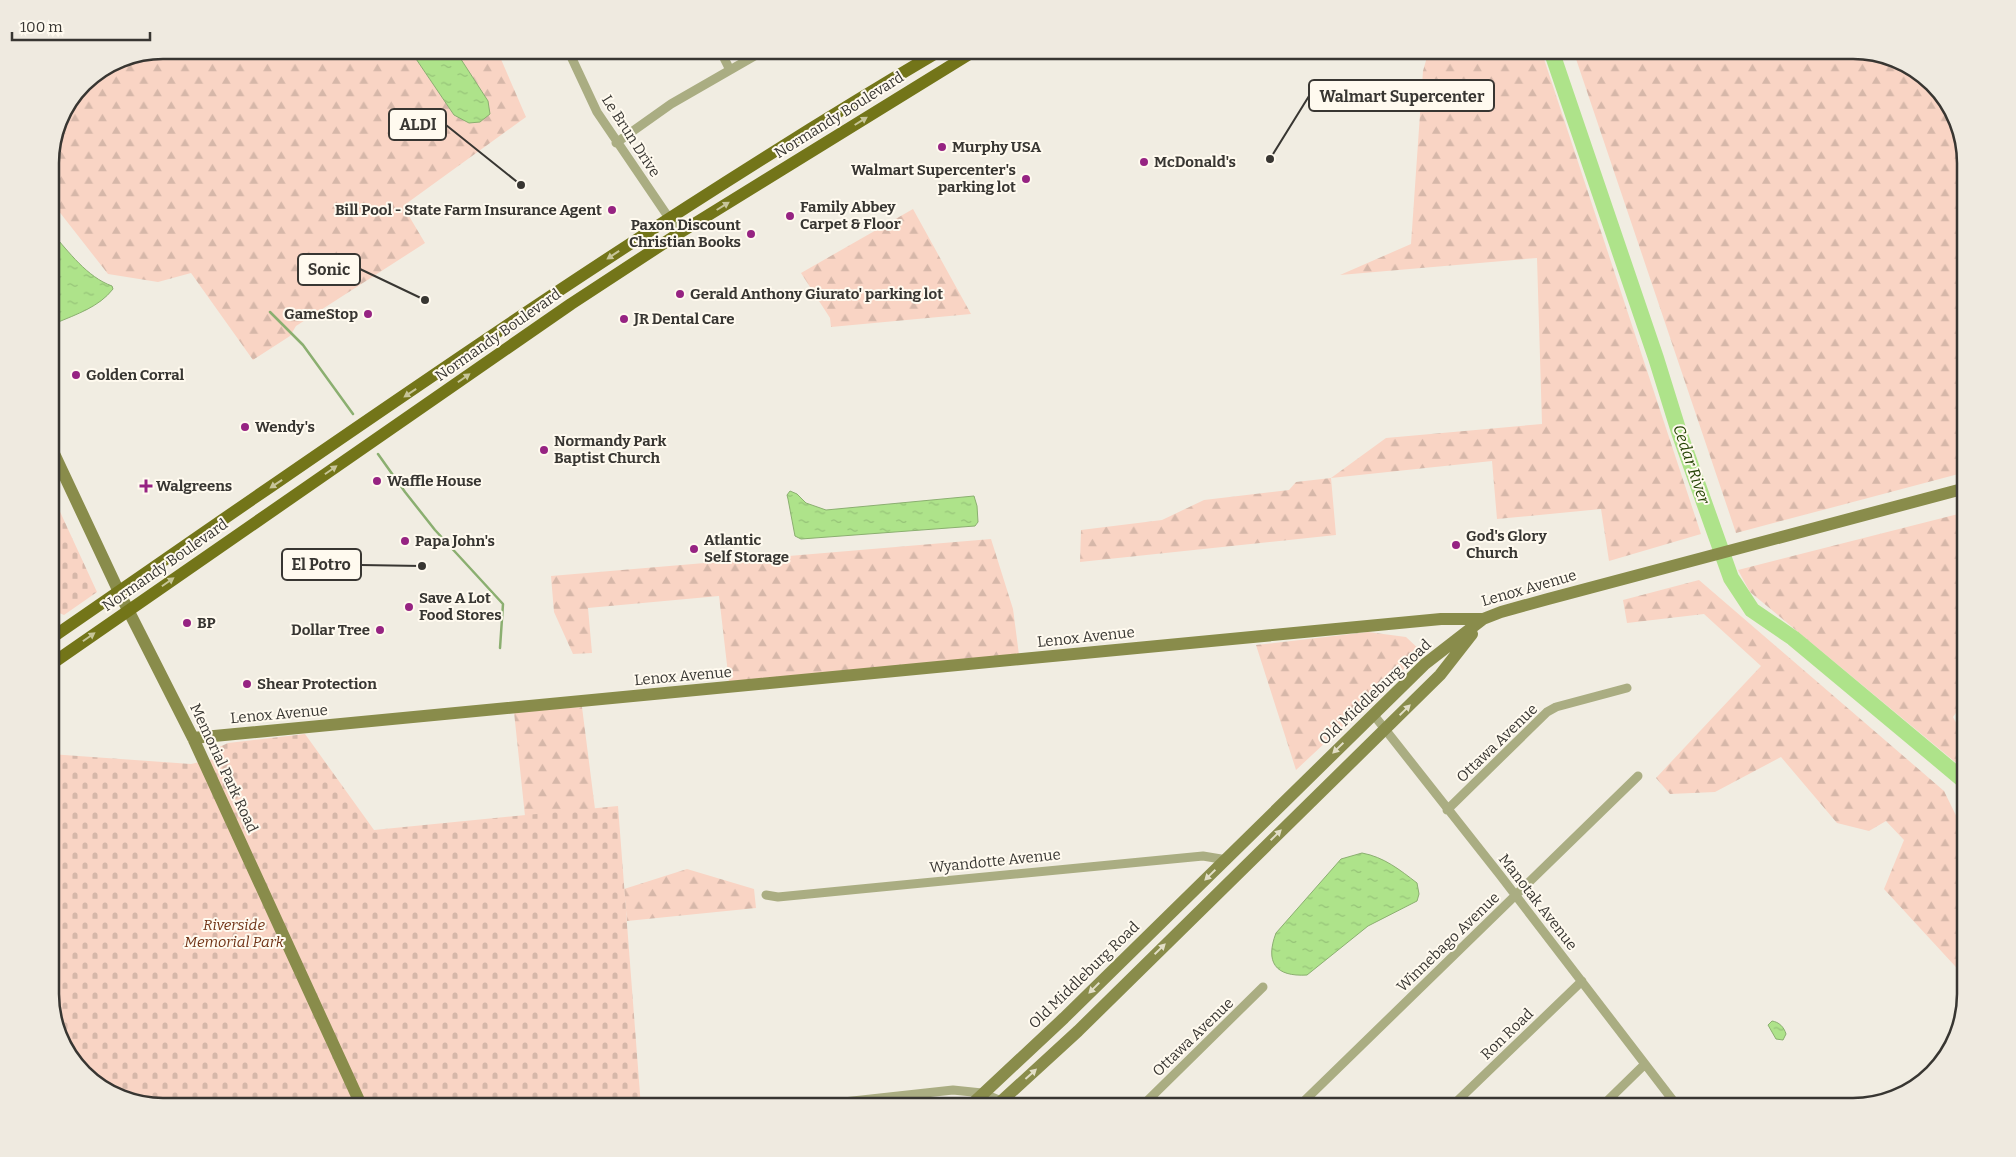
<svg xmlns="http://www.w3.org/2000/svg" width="2016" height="1157" font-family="Bitter,serif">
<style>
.forest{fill:url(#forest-firs)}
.cemetery{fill:url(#cemetery-stones)}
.water{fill:url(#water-ripples);stroke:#8baf70}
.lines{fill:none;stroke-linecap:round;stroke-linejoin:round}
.stream{stroke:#8baf70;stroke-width:2.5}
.river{stroke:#aee38a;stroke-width:16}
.street{stroke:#aaad82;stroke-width:9}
.secondary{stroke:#898c4b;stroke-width:12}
.primary{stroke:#737519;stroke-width:12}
.oneway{fill:#c7c599}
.oneway2{fill:#e2dec6}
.poi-dot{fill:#962382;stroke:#fffaef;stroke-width:2}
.labels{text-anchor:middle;stroke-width:4;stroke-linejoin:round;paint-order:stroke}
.street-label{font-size:15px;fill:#383632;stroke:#fffaef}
.poi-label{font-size:15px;font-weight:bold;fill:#383632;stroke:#fffaef;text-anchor:start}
.park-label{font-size:15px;font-style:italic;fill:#713417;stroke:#fffaef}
.water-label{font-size:16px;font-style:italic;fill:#234303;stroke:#fffaef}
.rim{fill:none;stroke:#383632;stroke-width:2.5}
.leader{fill:none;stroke:#383632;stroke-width:2}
.callout-dot{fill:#383632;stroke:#fffaef;stroke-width:2}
.callout{fill:#fffaef;stroke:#383632;stroke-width:2}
.callout-label{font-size:16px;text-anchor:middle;font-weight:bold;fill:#383632}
</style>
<defs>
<pattern id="forest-firs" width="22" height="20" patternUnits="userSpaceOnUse" patternTransform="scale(1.25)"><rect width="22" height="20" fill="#f9d4c4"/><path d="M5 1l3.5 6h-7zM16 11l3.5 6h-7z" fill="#d6b7a9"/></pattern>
<pattern id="cemetery-stones" width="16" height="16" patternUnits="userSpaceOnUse" patternTransform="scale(1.25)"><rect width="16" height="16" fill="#f9d4c4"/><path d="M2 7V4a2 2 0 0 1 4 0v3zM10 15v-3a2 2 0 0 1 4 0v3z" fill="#d6b7a9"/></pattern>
<pattern id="water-ripples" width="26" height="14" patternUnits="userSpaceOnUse" patternTransform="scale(1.25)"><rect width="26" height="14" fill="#aee38a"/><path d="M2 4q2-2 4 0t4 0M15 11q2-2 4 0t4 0" fill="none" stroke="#96c378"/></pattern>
</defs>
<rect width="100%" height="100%" fill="#f1ede2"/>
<path class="forest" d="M163,50h247l44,65 34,-14 -33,-51h42l29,67 -123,89 22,37 -129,83 -6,10 -37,24 -62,-87 -33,9 -50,-8 -54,-69 -4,1v-50l9,-37 24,-36 37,-25z
M1429,50h112l160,484 -92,27 -8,-52 -104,10 -5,-58 -161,17 5,57 -256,27 1,-32 81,-10 42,-20 85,-10 7,-8 35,-4 55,-40 156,-14 -5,-166 -197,17 71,-31 12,-173z
M1573,50h211l1,6 49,-6h19l56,15 42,41 15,50v316l-230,61z
M913,209l58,105 -140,13 -1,-9 -29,-45z
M1966,512v187l-13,18 13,24v30l-216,-179 -12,-22z
M991,539l22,70 6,46 -290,27 -10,-86 -131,12 4,45 -19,1 -19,-42 -3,-36z
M1699,580l245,211 22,45v142l-82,-89 20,-49 -18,-19 -17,10 -32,-8 -56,-66 -66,35 -45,2 -14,-16 105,-112 -57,-52 -77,9 -4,-23z
M1368,632l38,5 16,15 -126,118 -40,-125z
M582,707l13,102 -70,7 -11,-104z
M687,869l67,20 2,19 -129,13 -3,-32z"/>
<path class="cemetery" d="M50,490l47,102 -33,23 -7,-3 -7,5z
M305,734l69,96 244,-24 23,301h-478l-56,-15 -42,-41 -15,-50v-247l141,10 22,-5 2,-10 13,-6z"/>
<path class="water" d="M410,50h45l33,51 2,13 -10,8 -11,1 -15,-8z
M50,228l2,5c17,19 35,44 60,53l1,3c-14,18 -36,25 -57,34l-6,1z
M790,491l7,3 9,9 20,7 148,-14 3,10 1,16 -3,4 -174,13 -6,-3 -7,-37 -1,-4z
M1362,853c22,4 38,17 55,30l2,11 -2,7 -49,25 -61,49c-32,2 -42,-13 -31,-42l65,-74z
M1772,1021c7,1 12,6 14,13l-3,6 -7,-1 -8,-14z"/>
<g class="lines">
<path class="stream" d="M270,312l33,33 50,69
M378,454l27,38 30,38 68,74 -3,44"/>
<path class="river" d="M1551,50l105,308 23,74 52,146 21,32 41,28 169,141 4,7"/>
<path class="street" d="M568,50l29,62 72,106 12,14
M720,50l10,20
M616,143l55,-39 94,-54
M1373,714l127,161 178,232
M1447,810l100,-98 9,-5 71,-19
M766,895l12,2 425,-41 24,4
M816,1105l137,-15 29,3 19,8
M1141,1107l122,-120
M1298,1107l340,-331
M1451,1107l131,-126
M1601,1107l44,-43"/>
<path class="secondary" d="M50,445l69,147 74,146 169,369
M193,738l1248,-119h42l18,-7 47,-13 418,-111
M969,1107l95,-89 361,-354 58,-45
M995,1107l83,-76 362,-356 32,-41"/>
<path class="primary" d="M50,639c293,-202 584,-408 891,-589
M50,665l521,-361 110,-72 295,-182"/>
</g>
<defs><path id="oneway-solid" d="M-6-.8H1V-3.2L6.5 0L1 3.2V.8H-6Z" transform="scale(1.25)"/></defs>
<g class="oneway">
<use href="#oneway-solid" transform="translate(861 121) rotate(-32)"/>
<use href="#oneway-solid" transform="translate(723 206) rotate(-32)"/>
<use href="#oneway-solid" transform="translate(613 255) rotate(146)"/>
<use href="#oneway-solid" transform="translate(464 378) rotate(-35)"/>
<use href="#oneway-solid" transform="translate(410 393) rotate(146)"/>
<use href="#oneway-solid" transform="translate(331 470) rotate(-35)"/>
<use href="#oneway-solid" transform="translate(276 484) rotate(146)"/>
<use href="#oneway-solid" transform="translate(168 582) rotate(-35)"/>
<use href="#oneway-solid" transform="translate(89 637) rotate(-35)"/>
</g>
<g class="oneway2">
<use href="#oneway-solid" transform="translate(1405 710) rotate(-44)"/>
<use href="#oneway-solid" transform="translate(1338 748) rotate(136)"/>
<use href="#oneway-solid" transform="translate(1276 835) rotate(-44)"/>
<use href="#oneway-solid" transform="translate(1210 875) rotate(136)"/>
<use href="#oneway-solid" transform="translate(1160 949) rotate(-44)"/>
<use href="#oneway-solid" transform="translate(1094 988) rotate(135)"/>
<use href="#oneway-solid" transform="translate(1031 1074) rotate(-42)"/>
</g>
<g class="poi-dot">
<circle cx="942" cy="147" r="5"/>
<circle cx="1144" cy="162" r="5"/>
<circle cx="1026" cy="179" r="5"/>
<circle cx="612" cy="210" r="5"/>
<circle cx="790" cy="216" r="5"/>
<circle cx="751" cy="234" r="5"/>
<circle cx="680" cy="294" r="5"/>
<circle cx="368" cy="314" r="5"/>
<circle cx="624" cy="319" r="5"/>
<circle cx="76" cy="375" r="5"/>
<circle cx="245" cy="427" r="5"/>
<circle cx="544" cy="450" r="5"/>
<circle cx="377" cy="481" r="5"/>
<path d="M143.5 478.5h5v5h5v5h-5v5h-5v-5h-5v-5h5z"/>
<circle cx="405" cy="541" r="5"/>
<circle cx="1456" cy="545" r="5"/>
<circle cx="694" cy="549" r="5"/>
<circle cx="409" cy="607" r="5"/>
<circle cx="187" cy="623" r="5"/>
<circle cx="380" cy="630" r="5"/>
<circle cx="247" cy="684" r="5"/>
</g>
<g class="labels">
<g class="street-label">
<text transform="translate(839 115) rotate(-32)" y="5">Normandy Boulevard</text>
<text transform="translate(631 136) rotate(57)" y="5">Le Brun Drive</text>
<text transform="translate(498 335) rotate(-35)" y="5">Normandy Boulevard</text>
<text transform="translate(165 565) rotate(-35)" y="5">Normandy Boulevard</text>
<text transform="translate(1529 588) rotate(-16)" y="5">Lenox Avenue</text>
<text transform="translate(1086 637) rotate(-6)" y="5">Lenox Avenue</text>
<text transform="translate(683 676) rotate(-5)" y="5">Lenox Avenue</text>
<text transform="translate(1375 692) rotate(-43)" y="5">Old Middleburg Road</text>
<text transform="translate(279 714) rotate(-5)" y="5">Lenox Avenue</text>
<text transform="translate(1497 743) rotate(-44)" y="5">Ottawa Avenue</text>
<text transform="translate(224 768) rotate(65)" y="5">Memorial Park Road</text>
<text transform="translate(995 861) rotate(-6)" y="5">Wyandotte Avenue</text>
<text transform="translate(1538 902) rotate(52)" y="5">Manotak Avenue</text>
<text transform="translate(1448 942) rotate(-44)" y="5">Winnebago Avenue</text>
<text transform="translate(1084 975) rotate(-44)" y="5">Old Middleburg Road</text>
<text transform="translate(1507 1034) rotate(-44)" y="5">Ron Road</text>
<text transform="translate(1193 1037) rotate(-44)" y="5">Ottawa Avenue</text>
</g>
<g class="poi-label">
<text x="952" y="152">Murphy USA</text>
<text x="1154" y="167">McDonald's</text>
<text x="1016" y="175" text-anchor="end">Walmart Supercenter's<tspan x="1016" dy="17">parking lot</tspan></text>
<text x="800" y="212">Family Abbey<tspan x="800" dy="17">Carpet &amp; Floor</tspan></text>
<text x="602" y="215" text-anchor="end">Bill Pool - State Farm Insurance Agent</text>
<text x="741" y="230" text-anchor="end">Paxon Discount<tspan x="741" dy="17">Christian Books</tspan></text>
<text x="690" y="299">Gerald Anthony Giurato' parking lot</text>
<text x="358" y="319" text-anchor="end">GameStop</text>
<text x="634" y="324">JR Dental Care</text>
<text x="86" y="380">Golden Corral</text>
<text x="255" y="432">Wendy's</text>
<text x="554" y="446">Normandy Park<tspan x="554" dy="17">Baptist Church</tspan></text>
<text x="387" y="486">Waffle House</text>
<text x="156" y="491">Walgreens</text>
<text x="1466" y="541">God's Glory<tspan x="1466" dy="17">Church</tspan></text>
<text x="704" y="545">Atlantic<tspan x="704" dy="17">Self Storage</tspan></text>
<text x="415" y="546">Papa John's</text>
<text x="419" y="603">Save A Lot<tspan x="419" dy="17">Food Stores</tspan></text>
<text x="197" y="628">BP</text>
<text x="370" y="635" text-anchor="end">Dollar Tree</text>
<text x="257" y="689">Shear Protection</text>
</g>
<g class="park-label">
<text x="234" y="930">Riverside<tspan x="234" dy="17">Memorial Park</tspan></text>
</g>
<g class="water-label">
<text transform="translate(1692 464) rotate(71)" y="6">Cedar River</text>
</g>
</g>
<path d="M0 0H2016V1157H0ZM163 59H1853A104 104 0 0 1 1957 163V994A104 104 0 0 1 1853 1098H163A104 104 0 0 1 59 994V163A104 104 0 0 1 163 59Z" fill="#efeae0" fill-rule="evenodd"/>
<path class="rim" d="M163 59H1853A104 104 0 0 1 1957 163V994A104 104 0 0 1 1853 1098H163A104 104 0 0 1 59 994V163A104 104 0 0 1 163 59Z"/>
<path class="leader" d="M1270 159L1309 96M521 185L446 125M425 300L360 269M422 566L361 565"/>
<g class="callout-dot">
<circle cx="1270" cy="159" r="5"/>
<circle cx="521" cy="185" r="5"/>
<circle cx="425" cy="300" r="5"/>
<circle cx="422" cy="566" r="5"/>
</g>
<g class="callout">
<rect x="1309" y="80" width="185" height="31" rx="5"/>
<rect x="389" y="109" width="57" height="31" rx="5"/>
<rect x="298" y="254" width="62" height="31" rx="5"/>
<rect x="282" y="549" width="79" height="31" rx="5"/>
</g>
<g class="callout-label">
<text x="1402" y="102">Walmart Supercenter</text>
<text x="418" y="130">ALDI</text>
<text x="329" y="275">Sonic</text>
<text x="321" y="570">El Potro</text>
</g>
<path d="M12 32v8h138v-8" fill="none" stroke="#383632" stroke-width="2.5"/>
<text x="20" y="32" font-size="15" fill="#383632" stroke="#fffaef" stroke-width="4" paint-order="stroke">100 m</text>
</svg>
